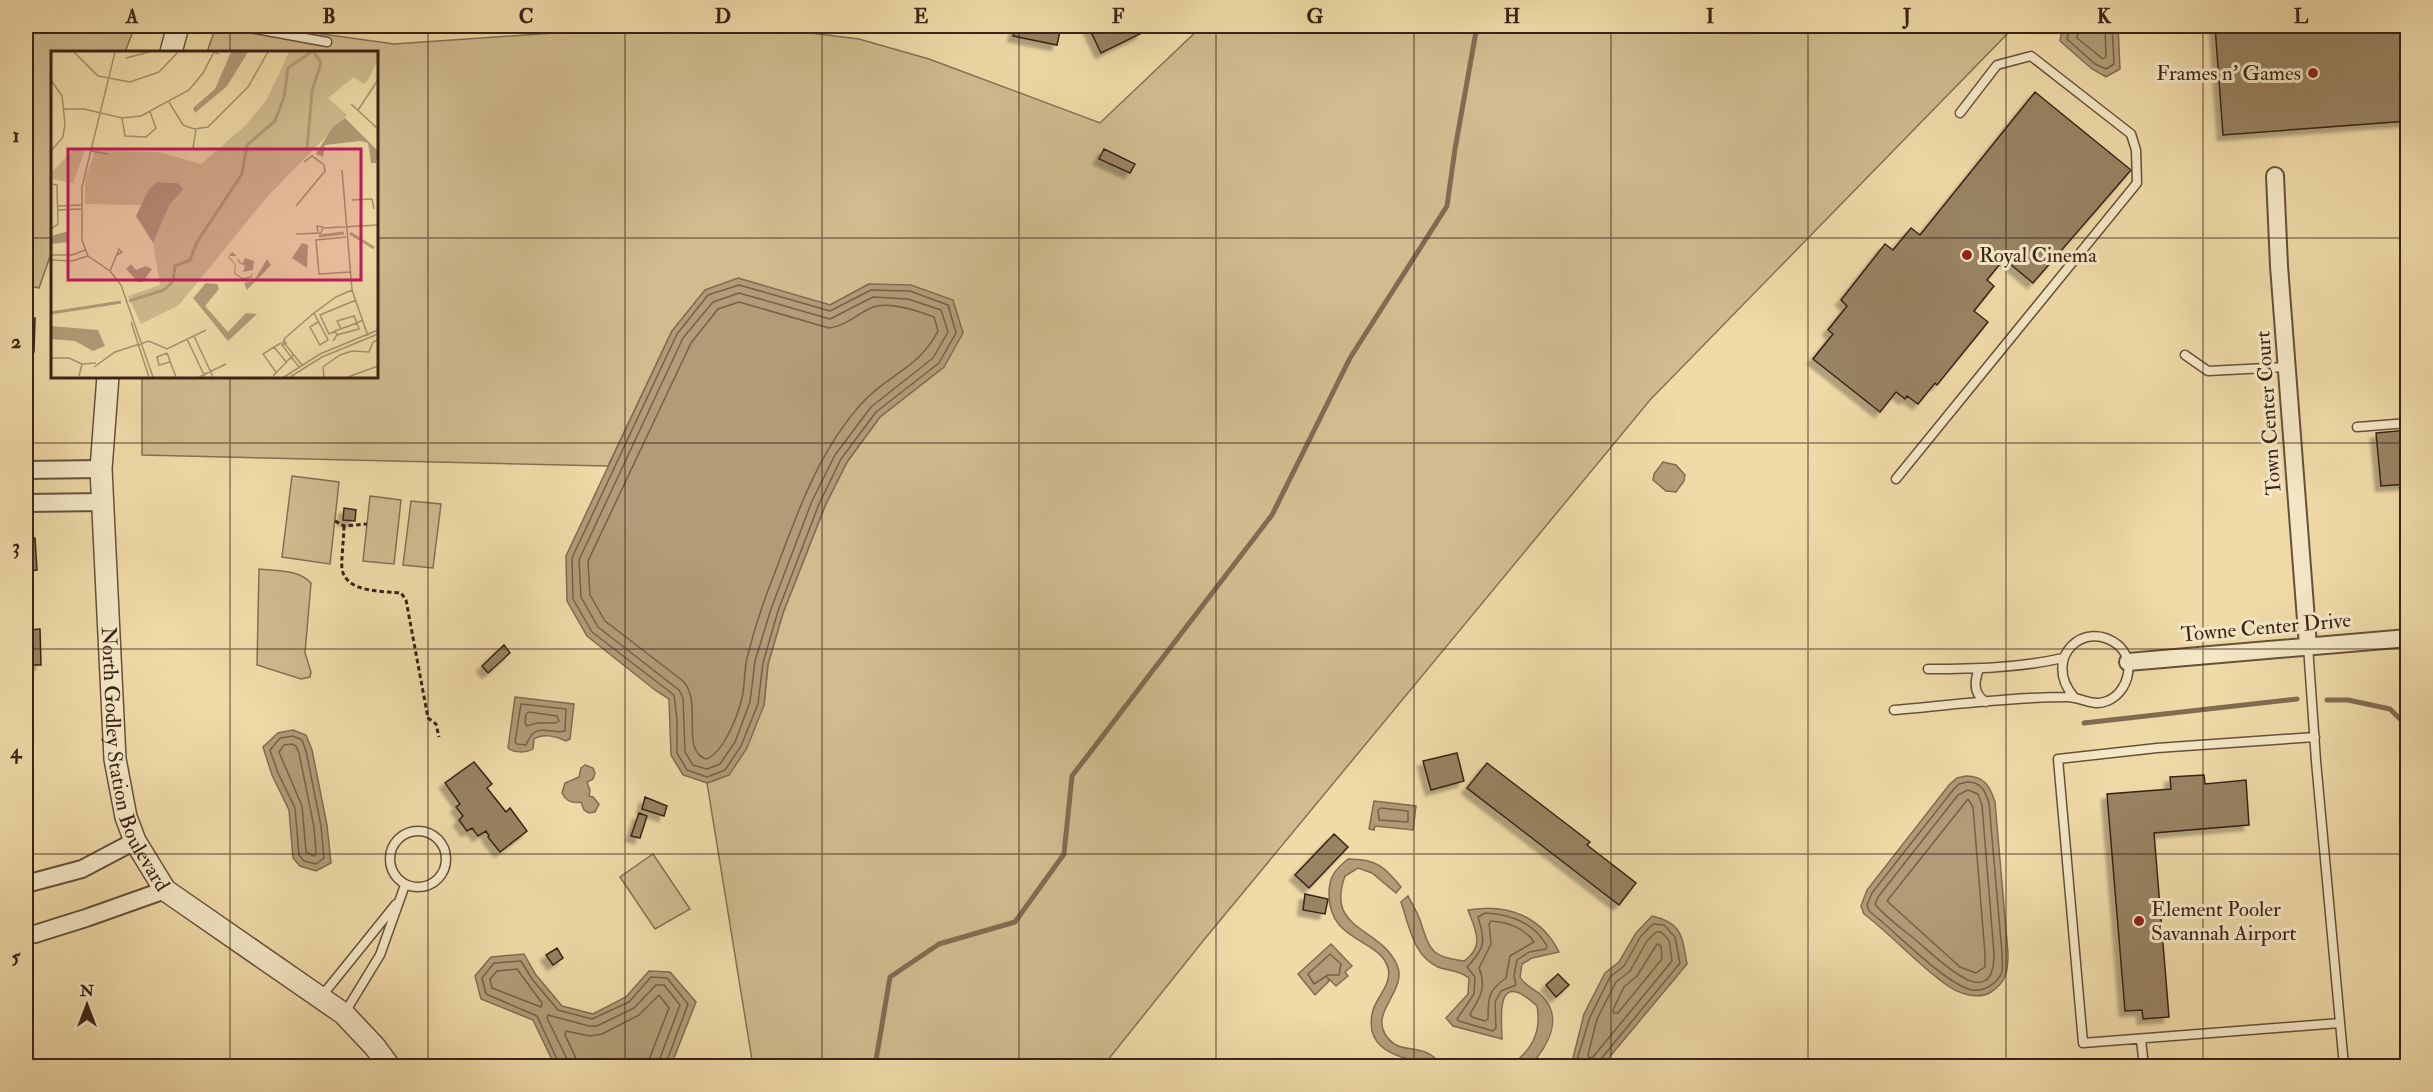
<svg xmlns="http://www.w3.org/2000/svg" width="2433" height="1092" font-family="'IM FELL Double Pica',serif">
<style>
.green{fill:#d0bc8f;stroke:#857053;stroke-width:1.5}
.water{fill:#b19c77;stroke:#816c51;stroke-width:1.5}
.lines{fill:none;stroke-linecap:round;stroke-linejoin:round}
.shore{stroke:#766047;stroke-width:1.5}
.stream{stroke:#816c51;stroke-width:5}
.building{fill:#988362;stroke:#3a2317;stroke-width:1.5;filter:url(#shadow)}
.service-casing{stroke:#67513b;stroke-width:11}
.minor-casing{stroke:#67513b;stroke-width:20}
.tertiary-casing{stroke:#67513b;stroke-width:24}
.path{stroke:#3a2317;stroke-width:3;stroke-dasharray:4.5 3;stroke-linecap:butt}
.service{stroke:#f5e8c6;stroke-width:8}
.minor{stroke:#f5e8c6;stroke-width:16}
.tertiary{stroke:#f5e8c6;stroke-width:21}
.grid{fill:none;stroke:#3a2317;stroke-width:1.5;stroke-opacity:0.55}
.poi-dot{fill:#8f2418;stroke:#f5e8c6;stroke-width:2}
.labels{text-anchor:middle;stroke-width:6;stroke-linejoin:round;paint-order:stroke}
.poi-label{font-size:21px;fill:#3a2317;stroke:#f5e8c6;text-anchor:start}
.street-label{font-size:21px;fill:#3a2317;stroke:#f5e8c6}
.inset-river{fill:none;stroke:#b19c77;stroke-width:3}
.inset-road{fill:none;stroke:#a7916e;stroke-width:1.5}
.view{fill:#c2185b;fill-opacity:0.15;stroke:#c2185b;stroke-width:3}
.inset-edge{fill:none;stroke:#3a2317;stroke-width:3}
.neatline{fill:none;stroke:#3a2317;stroke-width:2}
.grid-label{font-size:20px;text-anchor:middle;font-weight:bold;fill:#3a2317}
</style>
<defs>
<filter id="shadow"><feDropShadow dx="-5.5" dy="5.5" stdDeviation="1.5" flood-color="#0004"/></filter>
</defs>
<rect width="100%" height="100%" fill="#efdba8"/>
<filter id="stains"><feTurbulence type="fractalNoise" baseFrequency=".00333" numOctaves="4"/><feColorMatrix values="0 0 0 0 .2 0 0 0 0 .09 0 0 0 0 .02 0 0 0 .5 -.17"/></filter>
<radialGradient id="worn" r=".72"><stop offset=".6" stop-color="#630" stop-opacity="0"/><stop offset="1" stop-color="#630" stop-opacity=".3"/></radialGradient>
<path class="green" d="M27,26h108l-10,26h-73v199l-13,37 -13,-3v-257z
M216,26h49l129,18 204,-14 155,-4 106,13 70,20 171,64 102,-97h813l-365,374 -447,541 -100,125h-350l-46,-283 22,-8 35,-70 4,-41 15,-51 42,-107 22,-44 33,-45 64,-50 -75,-83 -39,21 -36,-9 -122,35 -64,135 -466,-11v-78l234,-1v-324h-169z
M292,476l47,6 -9,82 -48,-7z
M370,496l31,4 -7,64 -31,-3z
M411,501l30,3 -8,64 -30,-3z
M259,569c17,2 40,0 52,14l-6,70 6,19 -1,5 -9,2 -44,-14z
M653,854l37,55 -35,20 -35,-52z"/>
<path class="water" d="M2067,26h51l2,43 -14,8 -14,-8 -32,-28 1,-6z
M738,278l92,27 39,-21 42,1 42,15 10,33 -19,34 -64,50 -33,45 -22,44 -42,107 -15,51 -4,41 -17,43 -18,27 -22,8 -24,-8 -12,-20 -2,-56 -14,-9 -68,-54 -20,-35 -1,-45 106,-225 33,-41z
M1663,462l13,3 9,10 -1,6 -8,11 -10,-1 -13,-11 1,-6z
M515,697l59,7 -4,35 -4,2c-10,-5 -23,-8 -32,-2l-1,10c-6,4 -19,4 -25,-1z
M293,730l13,5 6,15 15,75 4,38 -15,8 -16,-5 -7,-8 -4,-48 -17,-35 -9,-28 15,-14z
M585,765l8,3 2,5 -2,6 -6,3 3,8 -1,6 4,1 6,7 -4,8 -6,1 -5,-3 -3,-8c-9,2 -15,-1 -19,-9l3,-10 14,-6 2,-9z
M1966,776c18,0 24,10 29,26l13,151c0,17 -1,29 -17,39 -13,8 -31,2 -43,-6 -30,-21 -55,-50 -84,-72l-3,-8 6,-16 82,-105 8,-7z
M1374,801l42,5 -3,24 -38,-4 -1,4 -5,-1z
M1348,859c28,0 36,7 53,28l-5,6 -24,-20 -14,-5 -13,8c-20,55 35,50 52,89 11,24 -26,46 -12,69 15,25 37,4 57,32 -4,0 -10,1 -14,0 -4,0 -7,-4 -12,-5 -27,-6 -52,-17 -43,-51 5,-15 19,-26 15,-42 -8,-30 -60,-25 -59,-75 0,-17 7,-24 19,-34z
M1408,896c4,8 10,17 13,27 9,28 11,34 43,38 21,-15 12,-30 4,-51 39,-7 73,6 91,42l-27,6 -10,6 -2,13c5,9 13,11 21,18 24,23 6,52 -11,71h-20c21,-15 32,-33 27,-60 -40,-37 -36,5 -35,33l-49,-13 -7,-8 22,-24 1,-16c-10,-8 -21,-7 -31,-11 -25,-11 -29,-42 -37,-65z
M1652,916c31,7 30,21 35,48l-85,102h-34l5,-8 11,-44 21,-41 14,-11 17,-29z
M1331,944l21,22 -7,6 3,4 -12,10 -9,-9 2,4 -14,14 -17,-21z
M524,954l12,21 26,31 31,8 33,-17 23,-26 21,1 26,30 -24,61 -4,3h-113l-22,-46 -52,-21 -6,-23 16,-19z"/>
<g class="lines">
<path class="shore" d="M2071,26l-4,13 28,25 11,5 8,-5 -2,-38
M2079,26l-2,12 26,21 3,-2 -1,-31
M739,285l91,26 41,-21 39,1 38,14 8,28 -17,30 -63,49 -35,47 -22,45 -41,107 -15,52 -5,41 -17,42 -16,24 -18,7 -20,-7 -10,-17v-33l-3,-25 -82,-63 -19,-33 -1,-41 105,-224 31,-39z
M739,293l91,26 43,-22 35,2 33,11 7,22 -15,26 -62,49 -36,48 -23,46 -41,108 -16,52 -5,41 -15,40 -15,22 -13,5 -14,-4 -8,-13 -2,-54 -4,-8 -81,-63 -17,-30 -2,-37 104,-222 30,-36z
M739,302l90,26c17,-2 29,-15 44,-21 17,-6 45,4 61,10l4,14c-19,37 -49,43 -75,71 -45,49 -66,112 -89,173 -11,27 -20,55 -27,83 -3,13 -2,27 -5,40 -4,17 -19,56 -36,61 -26,-8 -3,-58 -23,-78l-78,-60 -15,-26 -2,-34 103,-218 27,-34z
M521,704l45,5 -1,22c-18,4 -29,-11 -39,14l-9,-1 -2,-2z
M529,712l28,4 2,5 -3,2h-19l-10,3 -2,-3 1,-9z
M293,736l9,4 4,11 15,75 3,32 -8,6 -12,-3 -5,-6 -4,-47 -17,-35 -8,-23 10,-12z
M292,744l4,2 3,7 15,74 2,26 -2,3 -8,-4 -4,-46 -23,-54 5,-7z
M1967,782c15,0 18,9 22,21l13,150c0,6 1,14 0,19 -4,11 -18,20 -30,18 -26,-5 -79,-61 -103,-79l-2,-6 5,-12 81,-103 6,-6z
M1968,790l10,4 4,11 12,149c0,63 -57,4 -77,-13 -13,-11 -31,-23 -42,-37l3,-7 80,-102z
M1968,799l5,8 12,147v13l-9,6 -16,-6 -73,-66z
M1381,808l27,3v11l-29,-2 -1,-10z
M1485,913c25,1 49,10 62,33l-1,3 -17,3 -12,8 -3,16 2,9 -15,6 -6,11 1,26 -3,3 -34,-10 -2,-2 17,-25 1,-17 -8,-10c18,-19 19,-25 11,-50z
M1491,921c16,1 34,7 43,21l-24,14 -4,22c-18,13 -18,19 -18,41l-3,2 -13,-4 -2,-3c10,-16 17,-27 9,-46l12,-24 -2,-20z
M1656,932h5l8,8 3,21 -79,96 -4,1 -1,-3 9,-36 19,-37 14,-11 17,-30z
M1657,944l4,2 1,13 -44,54h-4l-1,-3 11,-23 13,-11z
M1330,954l11,10 -2,11h-11l-14,9 -6,-10z
M517,969l25,34 -1,4 -49,-19 -2,-9 7,-8z
M560,1066l-23,-50 -51,-22 -4,-16 12,-15 27,-2 11,18 26,31 34,9 37,-17 22,-25 16,1 21,26 -23,62
M568,1066l-1,-7 -20,-41 1,-3 41,11h8l37,-18 22,-23h8l16,20 -23,61
M577,1066l-2,-10 -10,-21 1,-4 24,5 12,-2 37,-19 20,-20 10,13 -19,49 -2,9
M1575,1066l15,-49 20,-40 14,-11 17,-30 12,-12 11,1 11,12 5,26 -80,97 -2,6"/>
<path class="stream" d="M2327,700h21l42,9 18,18
M2084,723l213,-24
M875,1066l15,-89 49,-33 76,-22 49,-68 8,-78 200,-261 78,-157 97,-152 8,-57 22,-123"/>
</g>
<path class="building" d="M1016,26h45l-4,19 -44,-9z
M1088,26h51l3,7 -41,20z
M2215,26h193v95l-185,14z
M2035,92l96,78 -98,113 -29,-24 -17,21 7,6 -20,25 14,11 -51,63 -2,-2 -17,21 -11,-8 -2,3 -9,-7 -16,20 -67,-53 20,-25 -5,-4 19,-24 -6,-6 44,-56 8,6 18,-22 9,7z
M1104,149l31,15 -5,9 -31,-14z
M26,318h9l-1,34h-8z
M26,410l7,1 -1,35 -6,-1z
M2408,430v54l-27,2 -5,-53z
M344,508l12,2 -1,11 -12,-1z
M26,538h9l2,32 -11,1z
M26,609v19l3,2 11,-1 1,36h-15z
M504,645l6,8 -22,20 -6,-7z
M1457,753l7,28 -33,9 -8,-29z
M474,762l18,22 -5,4 19,24 4,-4 17,23 -27,21 -12,-15 1,-1 -3,-5 -8,5 -6,-8 -5,3 -8,-11 4,-4 -7,-9 4,-3 -15,-21z
M1487,763l103,79 -3,3 49,38 -17,22 -152,-117z
M2204,775l1,9 41,-4 3,45 -95,8 15,184 -26,2 -1,-9 -17,1 -18,-217 64,-5 -1,-12z
M645,797l22,9 -3,10 -22,-7z
M639,813l8,3 -7,22 -9,-2z
M1334,834l14,13 -39,41 -14,-13z
M1305,894l23,5 -3,15 -22,-4z
M557,948l6,10 -10,7 -7,-10z
M1558,974l11,11 -13,12 -10,-12z"/>
<g class="lines">
<defs>
<path id="service" d="M239,26l88,16
M2185,355l23,16 78,-4
M2357,427l51,-4
M1896,479l241,-296 -1,-33 -5,-16 -100,-78 -34,9 -37,48
M2308,646l8,115 28,305
M1928,669c45,0 91,-1 135,-11
M1979,669c-5,13 -6,25 7,33
M1894,710c58,-5 116,-13 173,-13 14,0 25,10 40,4 21,-8 30,-40 11,-56 -33,-27 -77,13 -44,52
M2315,737l-158,11 -99,11 25,284 257,-20
M390 859a28 28 0 1 1 56 0a28 28 0 1 1-56 0Z
M321,997l75,-93
M344,1014l36,-59 25,-70
M2141,1040l3,26"/>
<path id="minor" d="M2275,176l4,90 29,380
M26,470l75,-1
M26,503l78,-1
M2128,662l280,-24
M26,884l56,-15 53,-28
M26,935l9,-1 51,-16 79,-28"/>
<g id="tertiary">
<path d="M171,52l7,-26"/>
<path id="s1" d="M108,376l-7,93 14,290 11,58 9,24 30,49 179,124 31,33 14,19"/>
</g>
</defs>
<use href="#service" class="service-casing"/>
<use href="#minor" class="minor-casing"/>
<use href="#tertiary" class="tertiary-casing"/>
<path class="path" d="M335,521l9,5 23,-2
M344,526c0,10 -3,35 -2,43 4,24 41,22 59,24l5,7 22,118 8,6 3,13"/>
<use href="#service" class="service"/>
<use href="#minor" class="minor"/>
<use href="#tertiary" class="tertiary"/>
</g>
<path class="grid" d="M230,26v26M428,26v1040M625,26v1040M822,26v1040M1019,26v1040M1216,26v1040M1414,26v1040M1611,26v1040M1808,26v1040M2006,26v1040M2203,26v1040M26,238h26M376,238h2032M230,376v690M26,443h2382M26,649h2382M26,854h2382"/>
<g class="poi-dot">
<circle cx="2313" cy="73" r="6"/>
<circle cx="1967" cy="255" r="6"/>
<circle cx="2139" cy="921" r="6"/>
</g>
<g class="labels">
<g class="poi-label">
<text x="2301" y="80" text-anchor="end">Frames n' Games</text>
<text x="1979" y="262">Royal Cinema</text>
<text x="2151" y="916">Element Pooler<tspan x="2151" dy="24">Savannah Airport</tspan></text>
</g>
<g class="street-label">
<text transform="translate(2268 413) rotate(-94)" y="7">Town Center Court</text>
<text transform="translate(2266 627) rotate(-5)" y="7">Towne Center Drive</text>
<text dy="7" stroke="none"><textPath href="#s1" startOffset="388">North Godley Station Boulevard</textPath></text>
</g>
</g>
<g transform="translate(51 51)">
<rect width="327" height="327" fill="#efdba8"/>
<path d="M238,1h89v7l-11,23 -4,2 -9,-7 -26,21 19,17 -80,82 -88,108 -38,19 -13,-28 32,-11 -7,-42 17,-39 14,-15 -6,-6 -21,-1 -16,23 -56,-1v-24l10,-29 64,1 42,12 45,-39 21,-26zM24,97l10,2 -12,33 -22,-4v-6z" fill="#d0bc8f"/>
<path d="M180,1h17l-21,34 -32,27 -2,-5 22,-19zM294,67l33,33 -2,12h-5l-3,-20 -8,-2 -35,4 -2,12 -7,-3 16,-26zM106,131l21,1 6,6 -14,15 -17,39 -17,-27 13,-27zM18,180v11l-18,2v-8zM251,192l6,2 -1,23 -15,-10zM181,201l5,4h-8l7,9 -1,8 8,5 8,-2 2,-6 -10,2 2,-6 -6,-3 -2,-6 5,7 3,-6 9,3 -2,16 -8,3 -10,-6 1,-9 -7,-8zM216,208l4,6 -24,25 -3,-7 10,-2zM80,213l5,6 10,-4 6,3 -9,13h-5l-12,-13zM155,232l11,1 2,5 -14,17 23,26 18,-19 11,1 -29,27 -35,-43zM0,275l47,4 7,16 -12,5 -18,-10 -24,-2z" fill="#b19c77"/>
<path class="inset-river" d="M256,98l5,-58 9,-28 -7,-11M299,182l24,15M268,185l25,-3M78,250l35,-11 9,-9 2,-15 15,-6 7,-18 45,-68 5,-29 28,-24 9,-24 4,-29 23,-16M0,262l70,-11"/>
<path class="inset-road" d="M23,1l24,24 32,6 29,-10 19,-20M64,1l-33,135v53l6,16 22,15 11,14 32,92M75,7l23,-6M0,29l11,16 3,28 -2,13 -12,14M118,51l14,23 11,4 14,-2 40,-40 20,-35M300,53l27,25M12,58h21l38,9 19,-2 48,-26 14,-17 11,-21 5,2M307,59l20,-30M71,67l3,18 21,1 10,-9 -6,-16M142,97l3,-19M39,100l18,3M291,119l10,120M0,133l6,1 1,39 -7,5M301,149l20,-1 2,10M6,155l24,-1M245,155l29,-35 -1,-6 -12,-9 -8,6M6,159l24,-1M273,177l54,-3M245,183l25,-1 2,-6 -6,-1 1,7M295,186l-30,3 3,34 31,-2M0,204h21l13,-5M0,209l21,1 16,-5M59,220l9,-22 3,3 -5,3M263,262l22,-16 16,-7 16,46M80,271l18,55M284,280l-6,3 -9,-19 36,-15M286,284l-2,-4 22,-8 -3,-7 -17,5 4,8M143,285l19,41M136,288l18,38M233,288l30,-26 14,27 -8,5 -10,-18 8,-5M282,290l4,-6 22,-6 -2,-6 6,-3M230,292l-7,4 13,16M234,293l17,21M231,294l2,-5 2,3 -4,2 17,22M223,296l-11,7 13,18M116,302l-10,4 2,8 11,-3M116,302l9,24M0,307h18l13,6M43,316l21,-15 34,-11 18,8 39,-19M28,325l3,-12 14,-1M222,325l21,-22M148,326l27,-13M233,326l36,-23 58,-24M239,326l32,-20 56,-23M273,326l-1,-10 17,-12 12,-4 17,1 4,-10 5,-2M297,326l30,-11"/>
<path class="view" d="M17,98h293v131h-293z"/>
<rect width="327" height="327" class="inset-edge"/>
</g>
<rect width="2433" height="1092" fill="none" stroke="#efdba8" stroke-width="66"/>
<g transform="translate(87 1005)" stroke="#f5e8c6" stroke-width="4.5" paint-order="stroke">
<path d="M0-4.5L10 22L0 15L-10 22Z" fill="#3a2317"/>
<text y="-9" font-size="16" font-weight="bold" text-anchor="middle" fill="#3a2317">N</text>
</g>
<rect x="33" y="33" width="2367" height="1026" class="neatline"/>
<g class="grid-label">
<text x="132" y="23">A</text>
<text x="329" y="23">B</text>
<text x="526" y="23">C</text>
<text x="723" y="23">D</text>
<text x="921" y="23">E</text>
<text x="1118" y="23">F</text>
<text x="1315" y="23">G</text>
<text x="1512" y="23">H</text>
<text x="1710" y="23">I</text>
<text x="1907" y="23">J</text>
<text x="2104" y="23">K</text>
<text x="2301" y="23">L</text>
<text x="16" y="142">1</text>
<text x="16" y="348">2</text>
<text x="16" y="553">3</text>
<text x="16" y="758">4</text>
<text x="16" y="963">5</text>
</g>
<rect width="100%" height="100%" filter="url(#stains)"/>
<rect width="100%" height="100%" fill="url(#worn)"/>
</svg>
